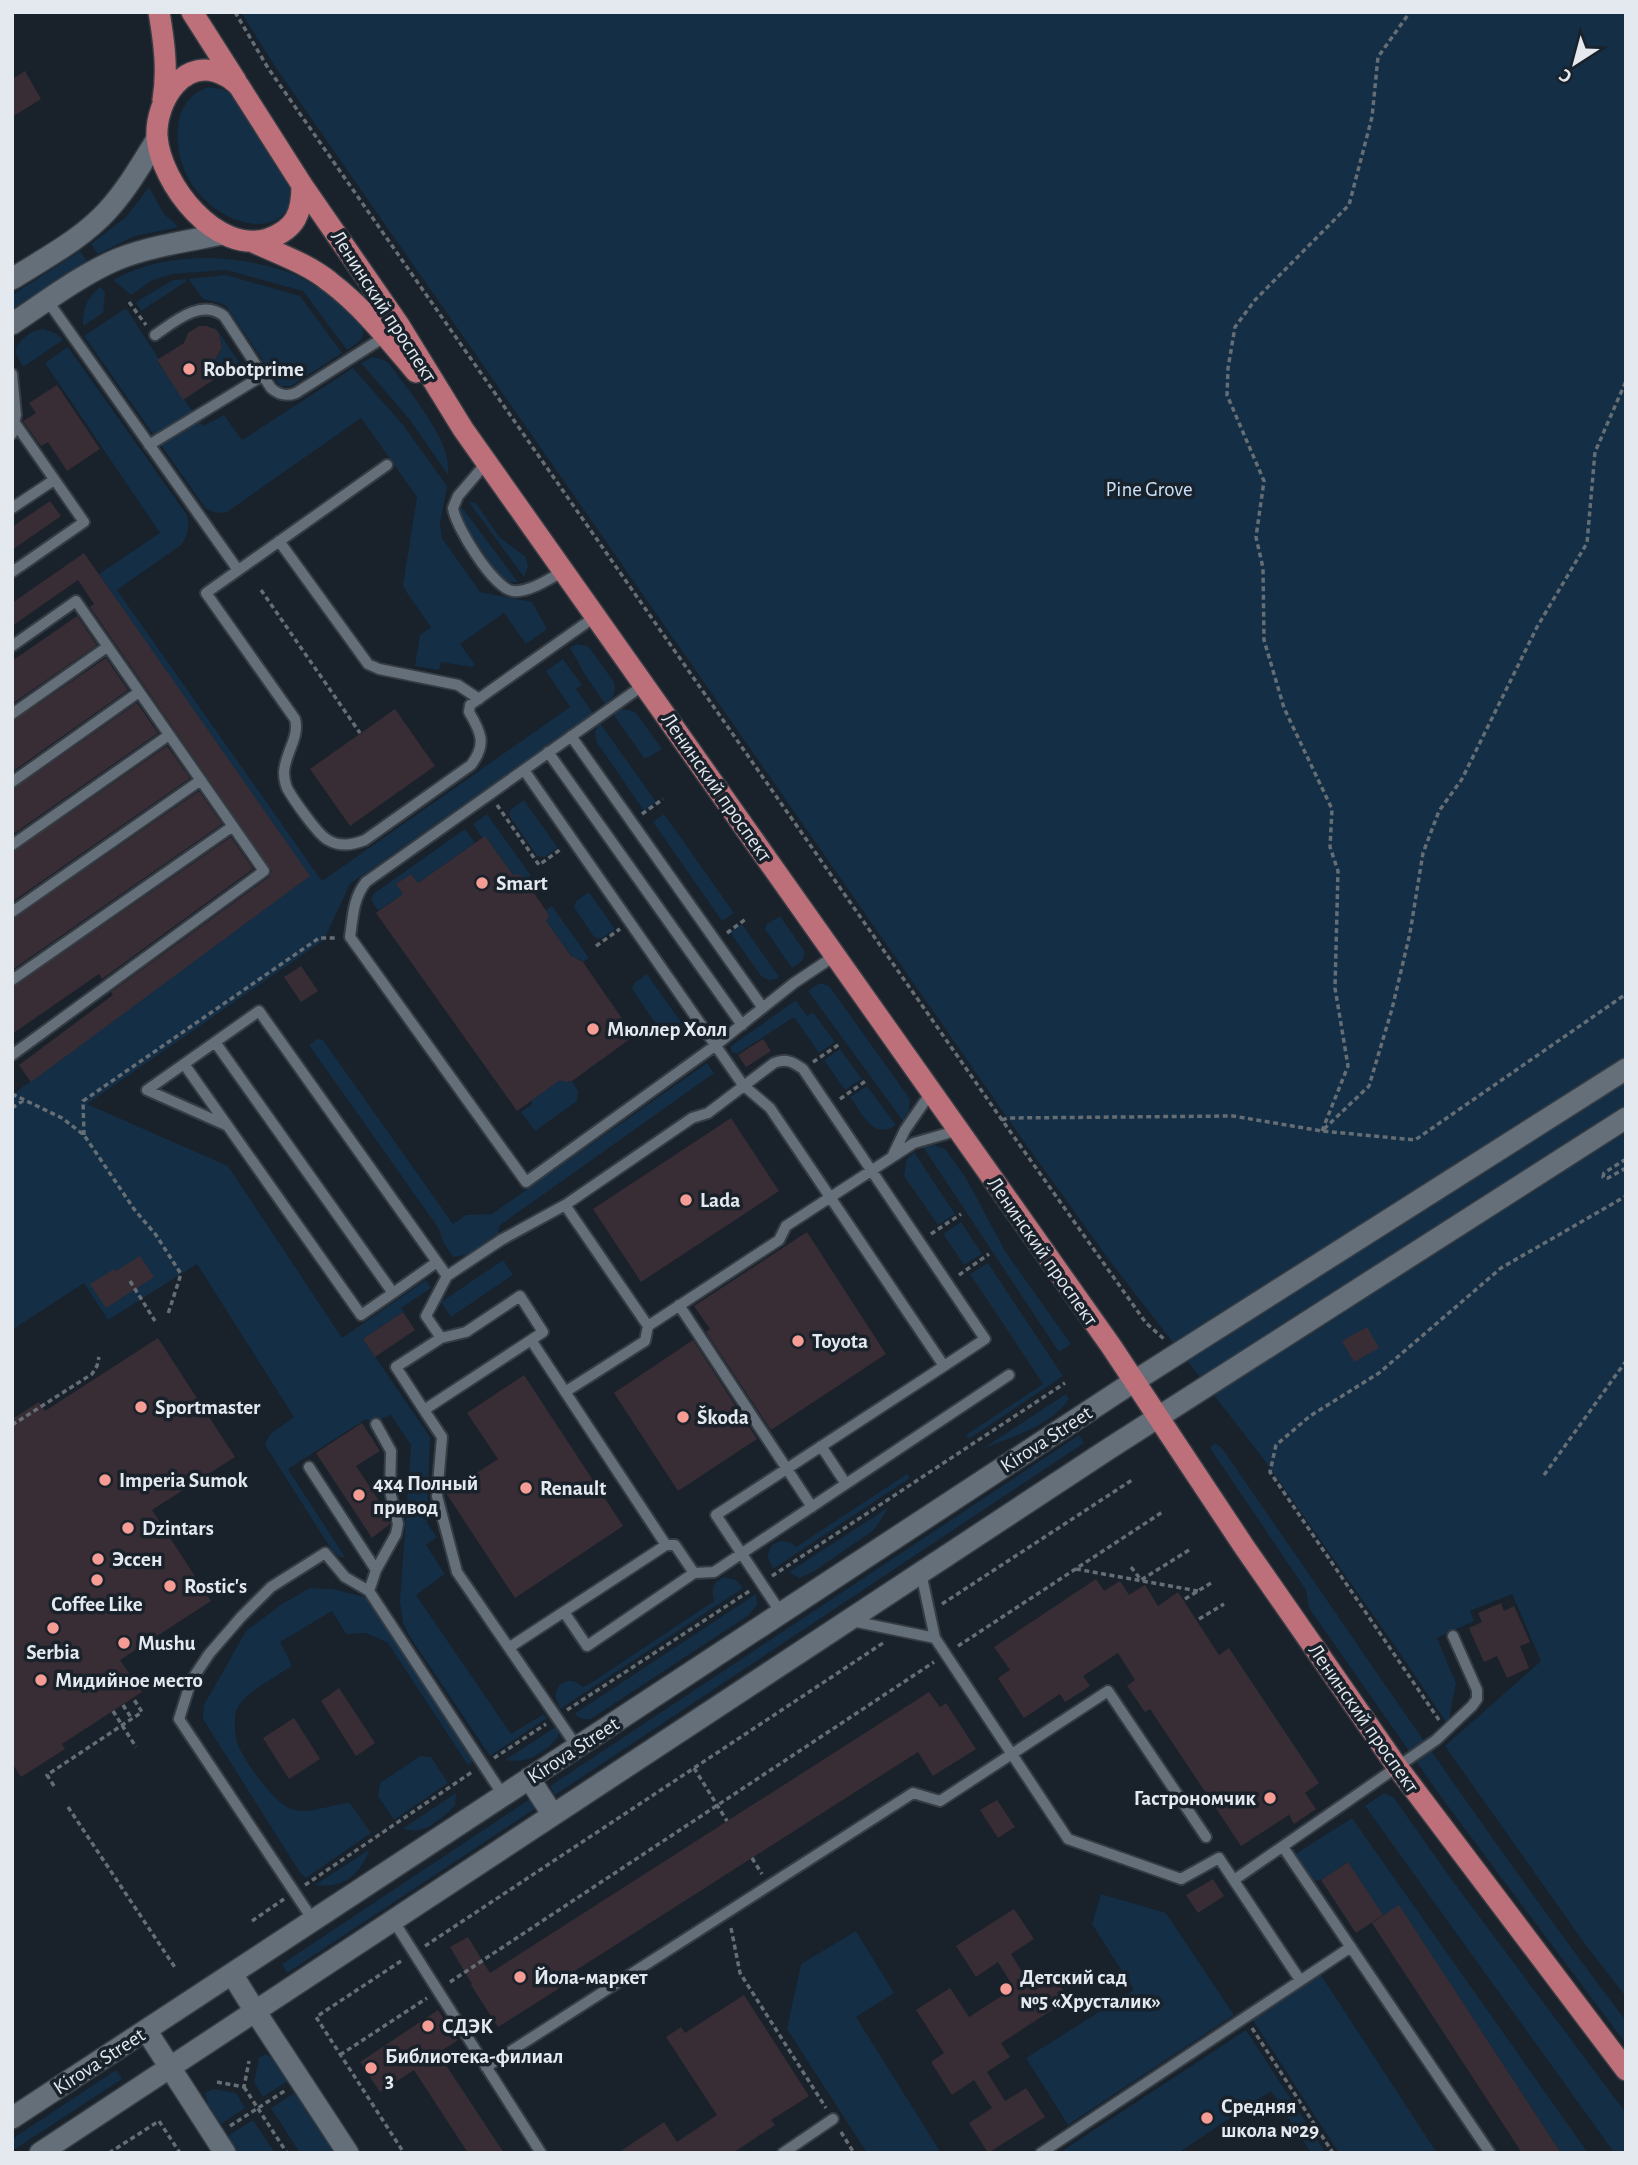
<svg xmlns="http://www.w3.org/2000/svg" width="1638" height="2165" font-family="'Alegreya Sans',sans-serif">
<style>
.green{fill:#132e45}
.building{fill:#382d35}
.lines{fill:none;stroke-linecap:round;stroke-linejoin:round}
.lane-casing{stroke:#353c43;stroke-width:14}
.street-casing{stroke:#353c43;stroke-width:24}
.secondary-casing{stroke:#353c43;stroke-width:24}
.primary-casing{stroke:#353c43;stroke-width:24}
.path{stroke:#656d75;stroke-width:3.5;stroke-dasharray:5 3.5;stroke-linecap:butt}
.lane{stroke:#656f79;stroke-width:10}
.street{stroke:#656f79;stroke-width:21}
.secondary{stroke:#656f79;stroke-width:21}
.primary{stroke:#bd707a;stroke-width:21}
.poi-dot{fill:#f59c95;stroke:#19212a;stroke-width:2.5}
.labels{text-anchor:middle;stroke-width:7;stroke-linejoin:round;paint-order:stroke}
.street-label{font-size:21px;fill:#e3e9ef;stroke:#19212a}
.poi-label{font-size:21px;font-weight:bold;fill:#e3e9ef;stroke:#19212a;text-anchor:start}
.park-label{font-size:21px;fill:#c8e0f8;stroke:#19212a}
</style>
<rect width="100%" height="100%" fill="#19212a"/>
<path class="green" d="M241,12h1385v1985l-41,-53 -140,-198 96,-85 -29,-67 -42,17 4,10 -37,17 19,45 -8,42 -53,-79 -133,-189 -150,-193 -92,-128 -746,-1071z
M209,87l13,2 10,5 60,88c7,80 -124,37 -114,-56 2,-19 13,-34 31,-39z
M149,187l15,27 15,13 -44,9 -37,18 -7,-10 35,-27z
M80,251l7,10 -75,49v-15z
M216,258c25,2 50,6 75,15 16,7 77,41 72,62 -2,7 -10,11 -16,15l-44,-59 -77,-21 -54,4 -21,7 -20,14 -18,-15c32,-18 66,-23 103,-22z
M226,275l74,21 42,57 -51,33h-11l-53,-79 -7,-4 -17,-4 -15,-20z
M185,279l2,2 -46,30 -5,-9 37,-22z
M101,287l4,6 -2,20 -20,13c-1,-15 4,-30 18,-39z
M126,308l33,51 -2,2 46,65 21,-11 18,25 111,-72 50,57 44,61 -7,38 2,14 38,54 52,10 15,27 -21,15 -22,-31 -44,31 15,21 -3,2 -31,-5 -2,8 -24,-4 5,-31 11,-8 -24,-34 -4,-8 14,-88 -56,-79 -134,94 -11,1 -10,-4 -122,-173z
M216,328l27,40 -3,8 -6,4 -11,-3 -11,-15c12,-9 12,-22 3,-33z
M44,329l13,5 6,6 -40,27 -8,-14c2,-13 16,-23 29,-24z
M68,347l119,168c3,12 1,20 -6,30l-64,45 205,291 248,-174 -24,-36 17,-12 19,26 -6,4 17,24 -243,171 -26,56 -237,164 141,62 114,172 84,-58 5,8 -30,20 4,5 -2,-1 -40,27 67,98 -3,86 10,14 -11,8 19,29 -29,21 95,139 33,-20 3,4 -57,38 -80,-119 -7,-14 -3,-21 11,-157 -20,-30 -18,7 -7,-3 -78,50 57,88h-5l-7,-5 -68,-107 5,-11 24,-17 -97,-153 -89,56 -24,-37 -72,47v-235l281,-207 -194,-314 61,-41 -115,-170z
M373,357l11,3 5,3c19,28 64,77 59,112l-38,-55 -49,-57z
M468,501l8,2 24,35 26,19 2,10 -4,10z
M461,506l57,76h-8l-9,-4 -40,-58z
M576,644l11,2 4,4 23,32c3,10 0,16 -9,22l-21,-31 -14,-25z
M623,709l10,2 4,3 25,35 -13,8 -5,1 -31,-44z
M600,723l56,79 -12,9 -48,-70 -1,-9z
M524,800l34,48 -13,9 -8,-1 -27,-39v-7z
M487,814l44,62 -6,4 -7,-6 -5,1 -28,-39 -3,2 -9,-14z
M664,814l70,99 -12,8 -69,-99z
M465,829l10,14 -57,40 -7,-9 -14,10 6,10 -25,17 -7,-12 2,-5z
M589,892l26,37 -15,10 -6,-2 -20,-30 2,-6z
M552,906l37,52 -6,4 -4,-3 -4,2 -29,-40 3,-5 -3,-6z
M780,916l25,36 -3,9 -10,7 -27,-39 2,-5z
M742,924l37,53c-6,4 -12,4 -18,-1l-31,-44z
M647,974l38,54 -15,10 -6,-2 -32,-47 2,-6z
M818,984h6l6,3 80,112 -1,11 -6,11 -95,-130z
M796,1000l11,16 6,-4 22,30 -16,11 -25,-36 -57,37 -6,-2v-6z
M317,1039l6,1 130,184 13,-9 26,-1 215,-151 7,10 -215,153 -1,10 -27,18 -18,3 -10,-15 -4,-13 -130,-184z
M840,1049l22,30 -17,11 -21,-30z
M560,1079l5,3 7,-1 6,10 -1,10 -42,30 -14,-19 11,-8 -1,-3z
M867,1086l29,39c-23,16 -34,-12 -46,-28z
M934,1145l11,4 21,29 39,73 66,93 -12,8 -136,-205z
M914,1152l41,62 -17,11 -34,-49 2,-16z
M961,1222l21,32 -18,11 -21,-31z
M503,1260l10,15 -62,42 -10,-15z
M988,1263l75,113 -94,63 -3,-4 77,-51 -73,-110z
M1066,1394l3,5c-19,28 -56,37 -87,50z
M1079,1435l5,8 -529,352 -5,-9z
M1215,1443l7,5c133,192 263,386 404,573v23l-182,-243 -135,-193 -3,-18 -96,-142z
M907,1474l3,4 -137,91 -6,-13 5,-11c9,-6 17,-5 24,2z
M889,1507l-15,23 -61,42 -14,6 -10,-6z
M724,1577l12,3 7,8 -183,121 -5,-13 4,-11c9,-6 17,-5 24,2l8,-4 123,-82c-3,-11 -2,-19 10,-24z
M310,1588l22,1 34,8 108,164 -6,4 -80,-122 -22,-10 -20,1 -14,-23 -52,31 12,24c-15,10 -47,26 -55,43 -4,9 -2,29 2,38 7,16 35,56 52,62 19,6 40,-5 59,-6l21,30 -65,45 -7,-7 -96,-152 1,-14 42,-74 36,-27z
M756,1594l1,11 -8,10 -158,104h-9l-8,-5z
M559,1725l-1,12c-15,17 -30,27 -53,23z
M420,1756l11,1 17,26 -54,37 -16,-24 2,-13z
M456,1793l-1,12 -7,8 -19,14 -13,4 -14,-2z
M1384,1793l10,5 58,82 174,233v40l-13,-2 -248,-345z
M530,1799l6,9 -249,165 -5,-9z
M1352,1818l236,335h-27l-162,-247 -16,10 -35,-54 -27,18 -9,1 -18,-26z
M370,1849c-11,26 -25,40 -55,36z
M1101,1894l65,19 68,102 -166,110 -42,-67 108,-68 -42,-66z
M856,1931l38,62 -38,24 85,136h-74l-80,-124 14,-65z
M1317,1969l120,184h-98l-90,-139z
M1246,2030l80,123h-15l-40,-62 -93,62h-119z
M265,2054l9,5 15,21 -26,17 -9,-15 5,-24z
M116,2070l6,9 -110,72v-12z
M213,2089l23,4 9,15 -24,16 -13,-19 -3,-12z
M296,2092l40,61h-36l-29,-45z
M253,2120l22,33h-36l-11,-17z"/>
<path class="building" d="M25,71l16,28 -29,18v-38z
M199,326h7l9,3 4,5 3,14 -9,15 8,12 -38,25 -26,-40 27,-17 4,-10z
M57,385l43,64 -33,22 -19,-29 -7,4 -18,-25 13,-8 -7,-10z
M50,501l11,15 -49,34v-23z
M84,553l226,323 -279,206 -12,-17 94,-70 -2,-3 158,-115 3,-6 -182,-264 4,-3 -16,-24 -66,46v-23z
M77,616l20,29 -85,59v-43z
M106,658l22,32 -116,82v-50z
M137,703l21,30 -146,102v-45z
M395,709l40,57 -85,60 -40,-57z
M167,746l23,32 -178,124v-49z
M199,791l23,33 -210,146v-50z
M485,836l28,39 5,-1 4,2 25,36 2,4 -3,5 25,35 12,6 51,74 -62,45 -7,1 -5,-2 -43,31 -141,-198 27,-19 -7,-10 15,-10 7,9z
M231,837l22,32 -151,110 -3,-5 -87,60v-46z
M301,966l17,25 -17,11 -17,-25z
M763,1039l8,12 -25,16 -8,-12z
M731,1118l48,73 -138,91 -48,-73z
M807,1232l79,122 -115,76 -65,-98 4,-3 -16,-23z
M140,1256l14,21 -48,31 -16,-24 24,-15 2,2z
M403,1312l12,18 -40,27 -12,-18z
M1367,1327l12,21 -25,14 -12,-21z
M158,1338l77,119 -83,53 59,91 -91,59 22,32 -80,52 3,5 -44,28 -9,-14v-344l27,-17 6,9z
M693,1340l64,99 -79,52 -64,-98z
M524,1375l99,151 -108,72 -69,-105 52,-34 -31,-46z
M362,1423l18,28 -24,15 31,47 3,11 -18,14 -56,-85z
M1096,1579l8,12 16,-10 9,14 16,-10 13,21 20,-14 41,63 10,-7 90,135 -14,10 11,16 -22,15 -5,-9 -48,31 -91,-137 -5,3 -18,-26 8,-6 -17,-27 -35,23 7,10 -25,16 -5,-8 -36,24 -26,-40 12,-8 -16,-23z
M1501,1603l3,8 10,-5 16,36 -10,4 9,22 -22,10 -10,-22 -13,6 -15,-34 13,-6 -4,-9z
M339,1688l36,55 -19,13 -35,-55z
M929,1692l11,15 6,-4 30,46 -43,27 -15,-24 -348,222 4,5 -76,48 -27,-42 1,-1 -22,-37 18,-10 22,36z
M294,1718l26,41 -31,20 -26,-41z
M997,1800l18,27 -17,11 -18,-28z
M1348,1862l35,53 -27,18 -35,-53z
M1213,1879l11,17 -26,17 -12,-18z
M1399,1905l162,248h-39l-150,-230z
M1014,1909l20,30 -23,15 18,29 21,-13 19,29 -68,44 9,14 -23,15 18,29 21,-13 19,29 -57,36 -19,-30 23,-15 -18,-28 -22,15 -21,-33 13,-9 -28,-43 34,-22 19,29 45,-29 -16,-26 -22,15 -20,-31z
M744,1995l65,101 -38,24 4,5 -42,28h-115l46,-31 13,20 40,-27 -51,-78 15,-10 4,6z
M438,2010l20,30 -20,13 66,100h-36l-54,-83 -34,22 -20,-30z"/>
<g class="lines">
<defs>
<path id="lane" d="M47,300l191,270
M155,335c19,-13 46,-37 69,-19l47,72c8,7 15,9 25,5l90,-57
M12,374l4,41 -4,19
M149,445l113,-69
M487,462l-29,34 -5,12c2,18 41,81 60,83 16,2 37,-13 51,-20
M387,465l-181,128 89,126c5,18 -10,34 -11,53 0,5 1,11 3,16 6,11 31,47 41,52 12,7 24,5 37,0l106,-75c16,-21 10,-33 -2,-53l1,-7 126,-89
M12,508l42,-28
M279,541l89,123 11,5 79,16 21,14
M12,572l72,-50 -69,-99
M12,646l64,-45 188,270 -252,184
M645,684l-279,198c-13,16 -13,35 -16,55l176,245 190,-137 78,-62 42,-28
M12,714l95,-67
M571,736l192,272
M548,752l194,273
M524,770l219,315 27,23 174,258 -228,149 65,98
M12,782l127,-90
M12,845l157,-110
M12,912l189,-132
M12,980l221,-154
M215,1042l178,251 44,-31
M184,1064l177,251 32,-22
M228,1126l-81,-36 112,-79 188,265
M893,1155l12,-25 27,-39
M565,1205l83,121
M679,1305l133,202
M441,1338l-15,-22 21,-40 54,-36 64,-35 127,-87 16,-5 66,-50c12,-5 19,-1 29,6l182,270 -41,27
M565,1392l80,-51 3,-15 131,-86 7,-14 128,-83 45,-13
M424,1410l-28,-43 45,-29 25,-6 54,-36 23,36 -12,8
M821,1446l25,38
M309,1467l67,103
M921,1573l14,65 133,201 113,40 38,-21 81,122
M369,1591l7,-21 20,-36 2,-10 -8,-33 1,-40 -15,-27
M564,1612l23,34 107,-73
M852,1621l83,17
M510,1647l156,-102h9l19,28 20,-1 295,-197
M577,1747l-120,-175 -20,-76 5,-59 -18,-27 107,-70 135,205
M1283,1847l207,306
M1234,1880l202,-140 36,-34 5,-7v-9l-24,-54
M313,1920l-134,-201 12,-38 18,-27 32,-37 30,-30 54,-34 20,24 24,14 134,204
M393,1920l148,233
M486,2067l427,-274 27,8 168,-110 98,146
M783,2153l50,-34
M1041,2153l310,-206"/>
<path id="street" d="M255,2011l93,142"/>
<path id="secondary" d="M12,279c33,-21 70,-40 96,-69 20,-22 34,-47 49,-71
M12,324c33,-22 70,-50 106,-65 33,-13 70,-18 105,-25
M529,1778l24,37
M232,1974l23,37
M146,2030l79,123
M12,2118l1121,-736 493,-313
M40,2153l1070,-705 516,-330"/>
<path id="primary" d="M159,12c5,29 9,58 4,88
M192,12l44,69
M302,185c0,28 -6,44 -34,54 -52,16 -107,-55 -111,-102 -2,-36 28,-84 69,-61 4,2 9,6 13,10l63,99 97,140 64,104 648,917 134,202 153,220 228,302
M253,242c26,12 55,22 77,40 33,25 59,58 86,90"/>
</defs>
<use href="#lane" class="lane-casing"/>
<use href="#street" class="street-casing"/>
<use href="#secondary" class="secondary-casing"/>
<use href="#primary" class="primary-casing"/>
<path class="path" d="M235,12l33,56 734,1052 144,203 18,16
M129,302l17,23
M261,590l99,143
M497,805l42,60 22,-16
M642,814l21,-15
M727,933l20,-15
M596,946l24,-17
M813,1062l28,-19
M12,1094l50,24 22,17 50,74 22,26 25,39 -13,40
M840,1099l27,-19
M12,1108l12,-8
M1002,1120l6,-2 225,-2 89,15 93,9 211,-146
M1324,1129l45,-43 23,-77 18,-76 13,-80 16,-42 23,-32 75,-152 50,-84 8,-91 31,-71
M1322,1131l26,-65 -13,-78 3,-117 -8,-24 2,-38 -48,-101 -20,-68 -1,-72 -7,-31 8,-56 -37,-86 1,-27 7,-41 20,-27 94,-95 23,-88 6,-60 32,-45
M84,1135l-1,-34 236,-163h16
M1626,1159l-22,14 -1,4 5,1 18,-10
M931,1234l30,-20
M959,1275l30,-21
M130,1281l25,40
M12,1425l80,-51 5,-8 2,-9
M1544,1475l82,-114
M1131,1567l10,13 48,-30
M1076,1569l122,22
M772,1576l293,-193
M1185,1599l26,-16
M942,1604l190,-124
M1199,1619l25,-15
M958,1646l206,-135
M123,1705l9,14
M567,1710l184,-120
M113,1711l23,36
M1439,1720l-169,-248 6,-27 34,-29 69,-43 122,-105 125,-72
M494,1758l52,-34
M694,1768l33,53
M54,1786l-7,-11 95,-63 -9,-14
M68,1807l108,162
M752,1858l10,16
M305,1885l167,-113
M252,1921l32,-22
M731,1928l9,45 86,135
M425,1946l458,-303
M401,1961l-85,56 88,136
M450,1982l484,-320
M1252,2028l81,125
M340,2055l87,-57
M217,2082l27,5 5,-26
M244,2087l43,66
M230,2126l56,-36
M841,2132l13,21
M109,2153l50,-32 21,32"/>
<use href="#lane" class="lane"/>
<use href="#street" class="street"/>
<use href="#secondary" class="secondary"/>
<use href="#primary" class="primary"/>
</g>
<g class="poi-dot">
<circle cx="189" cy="369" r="7"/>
<circle cx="482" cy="883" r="7"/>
<circle cx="593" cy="1029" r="7"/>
<circle cx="686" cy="1200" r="7"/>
<circle cx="798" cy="1341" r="7"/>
<circle cx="141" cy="1407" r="7"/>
<circle cx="683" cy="1417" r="7"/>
<circle cx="105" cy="1480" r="7"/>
<circle cx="526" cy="1488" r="7"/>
<circle cx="359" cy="1495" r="7"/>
<circle cx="128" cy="1528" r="7"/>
<circle cx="98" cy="1559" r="7"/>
<circle cx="97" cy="1580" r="7"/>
<circle cx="170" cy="1586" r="7"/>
<circle cx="53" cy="1628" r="7"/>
<circle cx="124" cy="1643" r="7"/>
<circle cx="41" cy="1680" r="7"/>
<circle cx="1270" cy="1798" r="7"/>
<circle cx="520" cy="1977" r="7"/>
<circle cx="1006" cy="1989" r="7"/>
<circle cx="428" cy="2026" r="7"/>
<circle cx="371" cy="2068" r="7"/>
<circle cx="1207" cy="2118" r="7"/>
</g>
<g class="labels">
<g class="street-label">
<text transform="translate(384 306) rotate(57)" y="7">Ленинский проспект</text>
<text transform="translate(717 787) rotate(55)" y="7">Ленинский проспект</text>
<text transform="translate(1043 1251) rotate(55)" y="7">Ленинский проспект</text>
<text transform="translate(1046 1439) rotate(-33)" y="7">Kirova Street</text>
<text transform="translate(1364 1718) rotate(55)" y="7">Ленинский проспект</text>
<text transform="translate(573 1750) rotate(-33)" y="7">Kirova Street</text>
<text transform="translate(99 2061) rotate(-33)" y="7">Kirova Street</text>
</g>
<g class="poi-label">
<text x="203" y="376">Robotprime</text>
<text x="496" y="890">Smart</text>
<text x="607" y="1036">Мюллер Холл</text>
<text x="700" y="1207">Lada</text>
<text x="812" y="1348">Toyota</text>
<text x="155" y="1414">Sportmaster</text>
<text x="697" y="1424">Škoda</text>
<text x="119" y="1487">Imperia Sumok</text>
<text x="373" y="1490">4x4 Полный<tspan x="373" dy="24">привод</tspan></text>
<text x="540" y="1495">Renault</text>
<text x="142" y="1535">Dzintars</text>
<text x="112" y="1566">Эссен</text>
<text x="184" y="1593">Rostic's</text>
<text x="97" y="1611" text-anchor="middle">Coffee Like</text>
<text x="138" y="1650">Mushu</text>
<text x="53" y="1659" text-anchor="middle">Serbia</text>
<text x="55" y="1687">Мидийное место</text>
<text x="1256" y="1805" text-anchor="end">Гастрономчик</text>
<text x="534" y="1984">Йола-маркет</text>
<text x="1020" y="1984">Детский сад<tspan x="1020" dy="24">№5 «Хрусталик»</tspan></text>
<text x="442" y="2033">СДЭК</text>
<text x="385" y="2063">Библиотека-филиал<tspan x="385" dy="24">3</tspan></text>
<text x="1221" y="2113">Средняя<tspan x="1221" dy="24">школа №29</tspan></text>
</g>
<g class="park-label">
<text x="1149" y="496">Pine Grove</text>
</g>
</g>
<rect width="1638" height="2165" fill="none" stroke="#e3e9ef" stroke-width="28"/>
<g transform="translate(1575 63) rotate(216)" stroke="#19212a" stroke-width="5" paint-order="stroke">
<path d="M0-5L12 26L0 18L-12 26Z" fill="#e3e9ef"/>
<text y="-10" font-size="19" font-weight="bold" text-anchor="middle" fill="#e3e9ef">С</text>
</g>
</svg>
